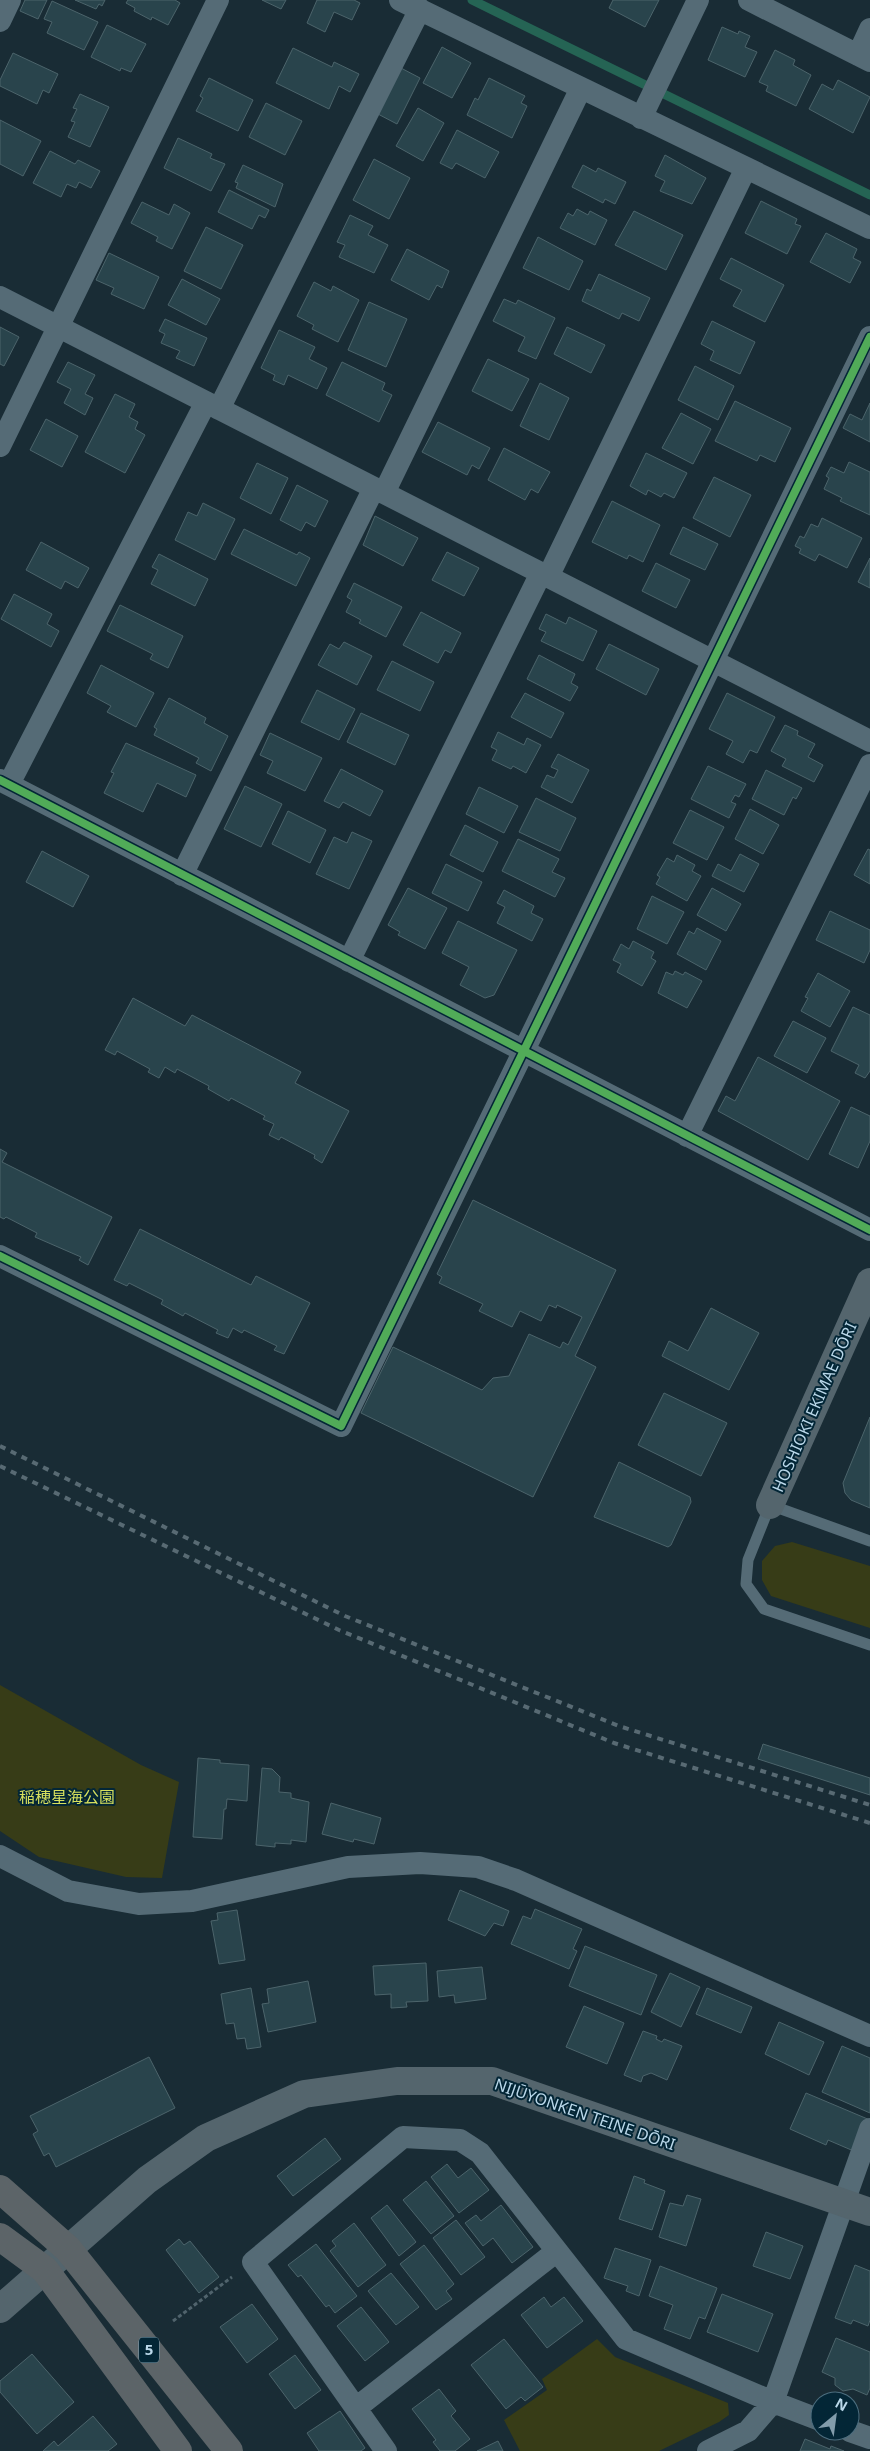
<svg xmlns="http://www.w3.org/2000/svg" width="870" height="2451" font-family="'Noto Sans','Noto Sans JP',sans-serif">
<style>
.green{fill:#373c17}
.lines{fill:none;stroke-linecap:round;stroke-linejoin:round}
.stream{stroke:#256454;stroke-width:9}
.building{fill:#29444c;stroke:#4c646b}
.path{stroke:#50636c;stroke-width:3;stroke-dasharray:4 2.5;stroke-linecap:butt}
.lane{stroke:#556b76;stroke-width:11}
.street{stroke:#556b76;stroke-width:22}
.secondary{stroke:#54656d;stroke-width:28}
.highway{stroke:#5c6468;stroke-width:28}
.rail{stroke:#586a73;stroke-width:4;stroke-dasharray:6 6;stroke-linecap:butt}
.cycleway-casing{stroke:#032636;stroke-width:11}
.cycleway{stroke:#51ab58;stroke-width:8}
.labels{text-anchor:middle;stroke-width:4;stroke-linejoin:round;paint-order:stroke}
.shield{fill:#032636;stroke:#83a3b4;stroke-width:1}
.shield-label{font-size:15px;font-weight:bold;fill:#bad8ea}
.street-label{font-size:16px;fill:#bad8ea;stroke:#032636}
.park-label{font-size:16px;fill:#d6df5d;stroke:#032636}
</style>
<rect width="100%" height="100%" fill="#192c35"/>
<path class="green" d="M792,1542l78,24v62l-99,-32 -9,-16v-19l13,-15z
M0,1685l141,80 38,17 -17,96 -36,-1 -87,-20 -39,-26z
M597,2339l18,18 113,46 1,12 -10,7 -60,29h-139l-16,-31 43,-30 -5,-11z"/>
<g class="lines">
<path class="stream" d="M472,0l398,195"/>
</g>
<path class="building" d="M25,0h22l-9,19 -18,-8z
M75,0h30l-3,6 -3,-2 -3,5z
M128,0h47l5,3 -12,22 -16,-8 -1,3 -17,-9 1,-3 -9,-5z
M262,0h24l-5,9z
M317,0h37l6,3 -8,17 -18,-8 -9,20 -18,-9z
M613,0h46l-14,27 -36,-19z
M52,1l46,21 -14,28 -37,-17 5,-11 -8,-3z
M107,25l39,19 -15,28 -10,-4 -1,3 -29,-14z
M722,27l16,7 1,-3 11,5 -5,11 12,5 -12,25 -37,-17z
M442,47l29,16 -19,35 -29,-15z
M293,48l39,19 2,-5 25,12 -9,18 -11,-6 -10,23 -53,-26z
M775,50l20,10 -2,5 18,10 -15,31 -30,-15 2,-5 -9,-4z
M13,53l45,21 -9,19 -6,-3 -6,14 -37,-18v-6z
M399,67l21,11 -23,46 -21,-11z
M209,78l44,22 -15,31 -42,-20 7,-13 -3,-2z
M489,78l36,18 -4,7 6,3 -15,32 -45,-23 8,-17 3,2z
M838,80l32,17 -17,36 -44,-24 13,-25 11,6z
M80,94l29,13 -19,40 -22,-10 7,-15 -4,-1 6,-12 -4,-1z
M266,103l36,18 -17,34 -36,-18z
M418,108l26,15 -21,38 -27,-15z
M0,120l41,21 -18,35 -23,-12z
M457,130l42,22 -14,26 -29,-15 -4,6 -12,-6z
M178,138l34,16 -2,4 15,6 -14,27 -47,-23z
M50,151l25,13 3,-4 22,11 -9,17 -12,-6 -3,6 -9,-4 -6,13 -28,-14z
M665,155l41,23 -14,26 -32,-13 5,-10 -10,-5z
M374,159l36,19 -21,41 -36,-19z
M243,165l40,19 -8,23 -39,-19 2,-5 -3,-1z
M583,165l13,7 2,-4 28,14 -11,22 -10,-5 -2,4 -31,-16z
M229,190l40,20 -4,8 -6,-3 -7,14 -34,-17z
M761,201l36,18 -2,5 6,2 -14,28 -42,-21z
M142,202l27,13 5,-11 16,9 -18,36 -16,-8 2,-4 -27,-14z
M577,209l11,6 2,-4 17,9 -12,25 -35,-17 8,-15 5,3z
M634,211l49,24 -17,35 -51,-25z
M350,215l23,11 -5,9 20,10 -14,28 -35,-16 6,-12 -8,-3z
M206,227l37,18 -22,44 -37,-18z
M826,233l31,16 -4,9 8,4 -11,21 -40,-21z
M538,237l45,24 -14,29 -46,-22z
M407,249l42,22 -7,17 -5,-3 -8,15 -38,-20z
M109,253l50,24 -15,32 -33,-15 3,-6 -18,-8z
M731,258l53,27 -19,37 -32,-16 9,-16 -22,-11z
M599,274l51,24 -11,23 -17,-8 -3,6 -37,-18 5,-12 4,2z
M182,279l38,20 -14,26 -38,-20z
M314,282l17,9 2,-5 26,14 -21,42 -26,-13 2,-4 -17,-9z
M504,299l12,5 2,-4 37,18 -19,41 -18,-8 7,-14 -32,-16z
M369,302l38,17 -21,48 -38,-17z
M165,319l42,19 -13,28 -18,-8 4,-7 -19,-8 4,-9 -6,-3z
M712,321l43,21 -15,32 -30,-14 4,-9 -13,-7z
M0,327l19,10 -15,29 -4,-2z
M567,327l38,18 -14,28 -37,-19z
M279,330l36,17 -6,12 18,9 -10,21 -29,-14 -4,10 -11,-5 2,-5 -14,-7z
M488,359l41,20 -17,32 -40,-20z
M68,362l27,13 -10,19 8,4 -8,17 -21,-12 7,-14 -14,-7z
M342,362l43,21 -3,7 10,5 -13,27 -53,-27z
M695,366l39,20 -16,34 -40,-20z
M540,383l29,15 -20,42 -29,-14z
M115,394l20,10 -6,13 9,5 -3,7 10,6 -20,38 -40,-21z
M735,401l56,27 -16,34 -15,-7 -3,6 -42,-20z
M870,403v39l-27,-14 7,-14 12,6z
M681,413l30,16 -18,35 -31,-16z
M46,419l32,17 -16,31 -32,-17z
M438,422l52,26 -11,21 -7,-4 -5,10 -45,-23z
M504,448l46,24 -12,21 -7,-4 -6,11 -37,-20z
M646,453l41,20 -13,25 -10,-5 -3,4 -13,-7 -2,5 -16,-9z
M849,462l21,10v43l-30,-14 2,-3 -18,-9 5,-11 -3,-2 5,-9 13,6z
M257,463l31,15 -17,36 -31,-16z
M714,477l37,18 -21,42 -37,-19z
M297,485l31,16 -13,26 -9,-5 -5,9 -21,-11z
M612,501l48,24 -17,37 -14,-7 -2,4 -35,-17z
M203,503l32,16 -20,41 -40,-20 13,-28 9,4z
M375,516l43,22 -15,28 -40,-21z
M822,518l40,20 -15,30 -28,-14 -4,7 -16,-8 2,-4 -6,-3 5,-10 4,2 7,-14 7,3z
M683,527l35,17 -13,26 -35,-16z
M244,529l53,26 2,-3 11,6 -14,28 -65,-32z
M41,542l48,26 -11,20 -13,-7 -4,8 -35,-19z
M447,552l32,16 -15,28 -32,-16z
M159,554l49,25 -13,27 -44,-22 7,-14 -6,-3z
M870,558v30l-12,-6z
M656,563l34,17 -14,28 -34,-17z
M354,583l48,24 -16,30 -27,-14 2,-3 -15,-8 6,-12 -5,-3z
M14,594l38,20 -5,10 12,7 -8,16 -50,-28z
M120,605l63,31 -15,32 -18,-9 3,-5 -46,-23z
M421,612l40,21 -10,20 -6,-3 -7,13 -35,-18z
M546,614l20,10 3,-7 28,14 -14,30 -42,-20 5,-9 -7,-3z
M344,642l28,14 -15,29 -39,-20 12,-21 9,5z
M609,644l50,25 -13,26 -50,-26z
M539,655l36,19 -4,9 7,4 -8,14 -43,-22z
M392,661l42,21 -14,29 -43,-21z
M101,665l53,28 -18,34 -29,-15 4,-6 -24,-13z
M317,690l38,19 -16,31 -38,-18z
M525,693l39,20 -13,25 -40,-21z
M727,693l48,24 -18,36 -7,-3 -7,13 -17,-9 7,-13 -24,-12z
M169,698l37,20 -2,5 24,13 -17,35 -15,-8 3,-5 -45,-23 3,-6 -3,-2z
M361,713l48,22 -14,30 -48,-23z
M785,725l13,6 -1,4 18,9 -7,13 15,8 -9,17 -32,-16 4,-7 -15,-8z
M498,732l26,13 3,-7 14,7 -15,28 -13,-7 -2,3 -19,-9 5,-10 -6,-3z
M270,733l52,25 -17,33 -38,-18 6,-12 -13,-6z
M126,743l70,32 -10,22 -29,-14 -14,29 -39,-19 10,-20 -3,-1z
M558,754l31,16 -17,33 -31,-16 6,-12 7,3 4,-8 -7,-3z
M708,766l38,18 -7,13 -4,-2 -4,7 5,2 -7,14 -38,-19z
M341,769l42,22 -13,25 -27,-14 -4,6 -15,-7z
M766,770l36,18 -6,11 -3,-2 -9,18 -32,-16z
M245,786l37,18 -21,43 -37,-18z
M479,787l39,19 -14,27 -38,-19z
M536,798l40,20 -16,33 -41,-19z
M750,809l29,16 -16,29 -28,-15z
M690,810l34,17 -17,33 -34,-17z
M288,811l38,19 -16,33 -38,-19z
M465,825l33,17 -15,30 -33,-17z
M352,832l20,9 -23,48 -33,-15 18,-37 13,6z
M518,839l41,20 -7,13 13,6 -10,19 -53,-26z
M868,849l2,1v34l-16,-9z
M42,851l47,25 -16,31 -47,-25z
M740,854l19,10 -15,28 -32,-16 6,-12 13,7z
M677,855l18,10 -3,6 9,5 -14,25 -31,-17 4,-7 -3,-2 10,-17 7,4z
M446,864l36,18 -14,29 -36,-18z
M408,888l39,20 -22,41 -27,-14 2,-3 -12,-7z
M712,888l29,16 -15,27 -29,-16z
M504,890l30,16 -3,7 12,6 -11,22 -35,-18 8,-16 -8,-4z
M652,896l32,16 -17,32 -30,-15z
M830,911l40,19v20l-6,13 -48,-23z
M458,921l59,29 -23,45 -9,3 -25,-13 9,-18 -27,-14z
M697,928l24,13 -15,29 -29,-16 12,-23 5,3z
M633,941l21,11 -3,6 5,3 -14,25 -25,-14 4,-8 -8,-4 8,-16 8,5z
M675,971l8,4 2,-3 17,9 -15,27 -29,-15 8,-21 7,3z
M818,973l32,18 -20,36 -29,-16 7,-13 -3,-1z
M133,998l52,28 7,-11 109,57 -6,11 54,28 -27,52 -8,-5 1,-3 -34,-18 -2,3 -10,-5 5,-11 -11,-5 2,-3 -34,-18 -2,3 -21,-12 1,-3 -32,-17 -2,4 -10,-6 -6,11 -11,-6 2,-3 -33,-18 -2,4 -10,-5z
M853,1007l17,8v56l-5,7 -10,-5 4,-8 -28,-14z
M793,1021l33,17 -19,35 -33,-17z
M758,1057l82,44 -32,59 -90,-49 8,-15 9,5z
M851,1107l19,9v25l-12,27 -29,-14z
M0,1149l7,4 -5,9 110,55 -24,48 -9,-5 2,-3 -46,-20 2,-4 -31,-16 -2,2 -4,-2z
M473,1200l143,70 -41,86 21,11 -63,130 -172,-84 32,-66 89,43 11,-12 16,-2 20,-42 31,14 3,-6 5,3 14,-28 -25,-12 -1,3 -7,-3 -8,16 -21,-10 -8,16 -33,-16 4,-7 -44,-21 3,-6 -5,-3z
M140,1229l111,56 5,-9 54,27 -26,51 -10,-4 3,-4 -33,-16 -2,3 -9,-5 -5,10 -12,-5 2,-3 -33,-17 -2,3 -22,-12 2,-4 -34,-17 -2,3 -13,-6z
M711,1308l48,25 -30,57 -67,-34 7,-15 19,10z
M664,1393l63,30 -26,53 -63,-31z
M870,1417v91l-19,-8 -6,-7 -2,-10z
M619,1462l71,35 1,5 -20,43 -3,2 -74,-30z
M763,1744l107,34v17l-112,-36z
M198,1758l22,2v3l29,2 -2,36 -20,-2 -1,10h-2l-2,30 -29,-2z
M262,1768l10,1 8,8 -1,15 12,1v5l18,4 -3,40 -15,-2v4l-16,-1v4l-19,-2z
M331,1803l50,15 -7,26 -20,-5 -1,3 -31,-8z
M460,1890l49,21 -6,15 -9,-3 -9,13 -37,-16z
M535,1909l47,20 -9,20 4,2 -8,18 -58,-25 12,-28 8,3z
M237,1910l8,50 -26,4 -8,-43 7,-1 -1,-7z
M585,1946l72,29 -16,40 -72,-29z
M426,1963l2,38 -22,1 1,5 -16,1v-14l-16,1 -2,-29z
M482,1967l4,32 -31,4 -1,-8 -15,2 -2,-26z
M670,1973l30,14 -19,40 -30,-15z
M308,1981l8,41 -48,10 -6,-28 7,-1 -2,-14z
M251,1988l10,59 -14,2 -2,-11 -8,1 -3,-16 -8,1 -5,-30z
M707,1988l45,19 -11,26 -45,-19z
M584,2006l40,17 -17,41 -41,-17z
M779,2022l45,20 -15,33 -44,-21z
M643,2031l14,5 -1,3 6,3 2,-3 18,7 -15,34 -16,-7 -8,3 -2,6 -17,-7z
M842,2046l28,12v55l-48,-21z
M149,2057l26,51 -119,59 -7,-14 -5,3 -11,-22 5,-3 -8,-15z
M806,2093l64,27 -14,32 -28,-12 -2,5 -36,-16z
M325,2138l16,21 -48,37 -16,-20z
M447,2164l11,14 13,-10 18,22 -30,23 -28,-36z
M634,2176l11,4 -1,3 21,8 -13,39 -33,-11z
M426,2181l28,35 -23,18 -28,-34z
M687,2195l14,4 -15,47 -27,-9 11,-34 13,3z
M387,2205l29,37 -17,14 -28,-38z
M501,2205l32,42 -21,16 -19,-25 -10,8 -18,-23 11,-8 5,6z
M456,2220l29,37 -24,18 -28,-37z
M354,2223l32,42 -28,22 -28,-36 6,-5 -4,-5z
M766,2232l37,14 -13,33 -37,-13z
M179,2239l5,6 6,-4 29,36 -20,16 -33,-43z
M316,2244l41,52 -22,17 -6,-8 -3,2 -25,-32 -3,2 -10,-12z
M424,2245l30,39 -8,7 6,8 -16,11 -36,-46z
M615,2248l36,12 -12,36 -13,-5 2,-5 -24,-8z
M855,2265l15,6v49l-2,6 -15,-6 -2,4 -16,-6z
M660,2266l57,22 -12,31 -6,-2 -9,22 -26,-10 9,-24 -24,-9z
M391,2273l28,34 -23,18 -28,-34z
M722,2294l51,20 -15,38 -51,-20z
M544,2297l7,10 13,-10 19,24 -36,27 -26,-33z
M252,2304l26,35 -31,24 -27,-36z
M361,2307l28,35 -24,19 -28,-35z
M836,2338l34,14v36l-3,7 -14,-6 -10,2 -8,-6v-7l-13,-6z
M504,2339l39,48 -18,14 -4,-4 -15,12 -35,-44z
M32,2354l42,48 -37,32 -37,-42v-11z
M295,2355l26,35 -26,19 -26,-35z
M439,2389l17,22 -5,5 19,23 -15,12h-15l-7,-9 3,-2 -24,-31z
M340,2411l25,37 -4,3h-42l-12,-18z
M93,2416l24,28 -9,7h-65l11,-10 4,5z
M805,2439l25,10 1,-3 13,5h-44z
M498,2441l5,10h-26z"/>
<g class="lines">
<path class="path" d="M173,2321l59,-44"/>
<path class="lane" d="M870,1541l-100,-36 -22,55 -2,24 18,25 106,36"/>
<path class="street" d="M400,0l470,228
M749,0l121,61
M0,21l10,-21
M858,55l12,-26
M641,118l57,-118
M0,297l870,444
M219,409l201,-400
M0,446l218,-446
M384,493l197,-405
M548,577l198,-409
M0,780l870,450
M9,784l197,-382
M182,875l192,-387
M349,961l192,-388
M687,1136l183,-371
M0,1256l341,170c178,-362 352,-727 529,-1089
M0,1856l68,35 71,13 53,-3 156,-34 72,-4 58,4 38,13 354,156
M356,2408l201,-157
M850,2431l20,7
M386,2451l-133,-189 150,-125 57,3 20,13 146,186 147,63 47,18
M708,2451l40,-20 25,-29 97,-273"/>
<path class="secondary" d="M770,1505l100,-223
M0,2309l147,-129 59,-42 98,-44 93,-13h95l378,131"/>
<path class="highway" d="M0,2189l68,60 161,202
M0,2237l45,33 133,181"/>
<path class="rail" d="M0,1446l345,170 274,110 251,79
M0,1466l339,164 275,113 256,80"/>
<defs>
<path id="cycleway" d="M0,780l870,450
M0,1256l341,170c178,-362 352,-727 529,-1089"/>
</defs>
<use href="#cycleway" class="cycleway-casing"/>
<use href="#cycleway" class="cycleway"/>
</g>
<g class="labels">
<rect class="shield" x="139" y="2337.5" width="20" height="25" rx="4"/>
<g class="shield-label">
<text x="149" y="2355">5</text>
</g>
<g class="street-label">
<text transform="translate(814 1407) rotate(-66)" y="6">HOSHIOKI EKIMAE DŌRI</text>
<text transform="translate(585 2114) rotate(19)" y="6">NIJŪYONKEN TEINE DŌRI</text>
</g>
<g class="park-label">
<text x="67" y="1803">稲穂星海公園</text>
</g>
</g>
<g transform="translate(835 2416) rotate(29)"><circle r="24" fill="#032636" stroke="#4c6d7e"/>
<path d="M0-4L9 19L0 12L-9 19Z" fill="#829cab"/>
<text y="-8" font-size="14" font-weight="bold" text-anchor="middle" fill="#bad8ea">N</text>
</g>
</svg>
